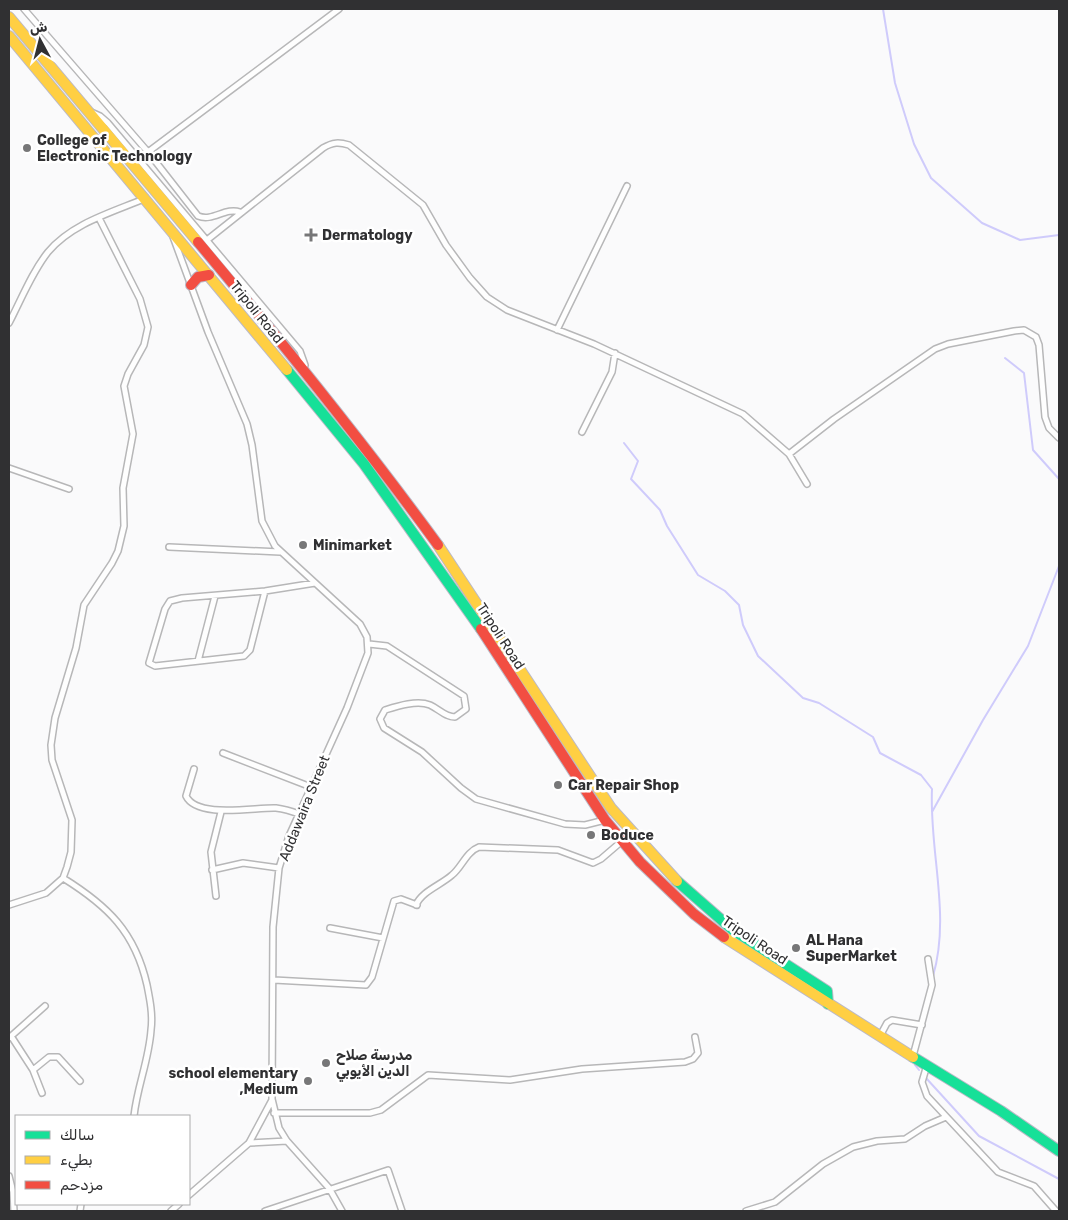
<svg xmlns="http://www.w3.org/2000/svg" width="1068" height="1220" font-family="Rubik,'Noto Sans Arabic',sans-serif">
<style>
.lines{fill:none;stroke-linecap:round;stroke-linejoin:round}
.stream{stroke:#cfcbfb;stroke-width:2}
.street-casing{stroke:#b7b7b8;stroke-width:8}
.fast-casing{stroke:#bbb9c6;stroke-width:12}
.slow-casing{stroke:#bbb9c6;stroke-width:12}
.jam-casing{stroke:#bbb9c6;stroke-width:12}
.street{stroke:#fefefe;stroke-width:5}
.fast{stroke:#16e098;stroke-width:10}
.slow{stroke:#ffcf43;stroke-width:10}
.jam{stroke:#f24e42;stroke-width:10}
.poi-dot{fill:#777778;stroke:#fff;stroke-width:2}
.labels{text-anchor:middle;stroke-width:5;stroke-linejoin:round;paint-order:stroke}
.poi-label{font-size:14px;font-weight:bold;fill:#303032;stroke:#fff;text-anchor:start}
.street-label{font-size:14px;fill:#303032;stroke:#fff}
</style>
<rect width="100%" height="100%" fill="#fafafb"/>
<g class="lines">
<path class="stream" d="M883,9l12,74 19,61 17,34 51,45 38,17 39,-5
M1005,358l19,15 9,77 26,29
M624,443l14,18 -7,18 29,31 7,16 31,49 27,16 14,14 4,20 15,31 45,42 16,5 54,34 7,16 41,22 11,14c-3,62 19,126 1,187
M932,812l51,-92 45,-74 31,-80
M915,1065l4,5
M926,1078l53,58 80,43"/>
<defs>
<path id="street" d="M24,9l124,143 50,64c15,6 27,-9 42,-4
M91,112l9,4 8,7 192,228 5,14
M148,152l191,-143
M172,234l36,98 39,92 5,21 10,76 13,25 85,78 7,13 1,16 -21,55 -58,128 -10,32 -6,59 -1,172 7,29 8,13 42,47 13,23
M207,240l116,-92c10,-6 16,-6 26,-3l74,60 23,40 24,33 17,19 20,13 87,34 149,70 46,40 18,30
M9,323c12,-23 23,-51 39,-71 24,-29 65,-40 98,-54
M557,330l70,-144
M582,432l30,-60 3,-19
M789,454l45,-35 101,-70 13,-5 66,-13 10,-1 12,7 3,8 6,72 4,11 10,10
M9,468l60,21
M169,547l111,5
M265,591l-15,59 -6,6 -89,10 -6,-3 16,-54 5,-8 12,-3 83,-7 50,-8
M369,644l18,2 77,50 2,13 -11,8c-10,0 -16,-8 -25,-12 -13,-5 -32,1 -45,5l-5,9 4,9 38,24 39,36 15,11 89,25 20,1 20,-5
M198,661l17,-65
M223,753l88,34
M194,769l-8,27c11,23 69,11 90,12 8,1 15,3 23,6
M212,870l31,-7 36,5
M63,878c45,28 72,54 84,107 3,15 6,30 4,45 -2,30 -14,57 -17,86
M216,896l-5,-44 10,-40
M9,905l37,-12 17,-15 4,-11 4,-15 1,-32 -20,-60 -1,-15 4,-27 21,-70 8,-43 28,-42 6,-12 6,-25 -1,-38 10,-54 -9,-48 4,-12 16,-29 4,-18 -8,-28 -41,-81
M416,905c6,-14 25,-20 36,-30 10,-8 14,-23 27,-28l79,3 35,13 8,-4 21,-18
M330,928l53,10
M274,980l92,5 6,-8 22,-76 7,-2 16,6
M11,1036l22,34 9,23
M880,1036l7,-13 5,-3 30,5
M9,1038l36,-32
M913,1056l19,-71 -4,-26
M927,1065l-5,17 5,14 71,76 36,14 22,25
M33,1070l16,-13h9l22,24
M274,1113h96l11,-3 47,-35 82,5 72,-11 103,-7 8,-3 5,-6 -3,-16
M249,1143l38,-2
M9,1176l4,16 1,19
M189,1195l60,-52 23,-43
M80,1211l1,-7
M171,1211l8,-7
M265,1211l123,-41 14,41
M746,1211l29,-9 48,-38 30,-17 24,-6 28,-2 20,-13 21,-9"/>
<path id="fast" d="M287,370l77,94 117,165
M677,881l56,49 94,61 1,13
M913,1057l88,54 58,40"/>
<path id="slow" d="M9,17l189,225
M9,36l278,334
M438,545l173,263 66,73
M724,937l189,120"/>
<path id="jam" d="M198,242c83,99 164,199 240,303
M191,285l7,-8 11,-2
M481,629l124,191 35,42 54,52 30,23"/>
</defs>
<use href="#street" class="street-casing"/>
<use href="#fast" class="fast-casing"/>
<use href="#slow" class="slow-casing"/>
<use href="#jam" class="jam-casing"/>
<use href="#street" class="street"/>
<use href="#fast" class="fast"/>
<use href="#slow" class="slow"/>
<use href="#jam" class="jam"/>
</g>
<g class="poi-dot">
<circle cx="27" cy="148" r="5"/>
<path d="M308.5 227.5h5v5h5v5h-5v5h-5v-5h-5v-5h5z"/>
<circle cx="303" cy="545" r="5"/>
<circle cx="558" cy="785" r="5"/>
<circle cx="591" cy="835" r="5"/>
<circle cx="796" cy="948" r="5"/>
<circle cx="326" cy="1063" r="5"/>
<circle cx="308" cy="1081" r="5"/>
</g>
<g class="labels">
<g class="poi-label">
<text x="37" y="145">College of<tspan x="37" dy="16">Electronic Technology</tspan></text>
<text x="322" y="240">Dermatology</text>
<text x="313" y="550">Minimarket</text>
<text x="568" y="790">Car Repair Shop</text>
<text x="601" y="840">Boduce</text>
<text x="806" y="945">AL Hana<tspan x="806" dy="16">SuperMarket</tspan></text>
<text x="336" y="1060">مدرسة صلاح<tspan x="336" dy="16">الدين الأيوبي</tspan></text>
<text x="298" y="1078" text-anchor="end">school elementary<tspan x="298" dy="16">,Medium</tspan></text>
</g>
<g class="street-label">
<text transform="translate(257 312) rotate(51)" y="5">Tripoli Road</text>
<text transform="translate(501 636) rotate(57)" y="5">Tripoli Road</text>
<text transform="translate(304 808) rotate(-68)" y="5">Addawaira Street</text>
<text transform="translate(755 940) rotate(34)" y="5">Tripoli Road</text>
</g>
</g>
<rect width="1068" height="1220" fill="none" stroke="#303032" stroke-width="20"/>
<rect x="15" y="1115" width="175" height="90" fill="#ffffff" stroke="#acacad"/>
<rect x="25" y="1131" width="25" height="8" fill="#16e098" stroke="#acacad"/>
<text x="60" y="1140" font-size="15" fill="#303032">سالك</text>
<rect x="25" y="1156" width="25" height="8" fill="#ffcf43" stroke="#acacad"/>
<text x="60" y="1165" font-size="15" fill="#303032">بطيء</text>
<rect x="25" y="1181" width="25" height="8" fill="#f24e42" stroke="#acacad"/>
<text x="60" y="1190" font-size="15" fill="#303032">مزدحم</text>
<g transform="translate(40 40) rotate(353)" stroke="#ffffff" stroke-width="4" paint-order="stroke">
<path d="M0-4L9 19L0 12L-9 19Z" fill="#303032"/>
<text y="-8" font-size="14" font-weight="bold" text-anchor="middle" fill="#303032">ش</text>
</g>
</svg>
